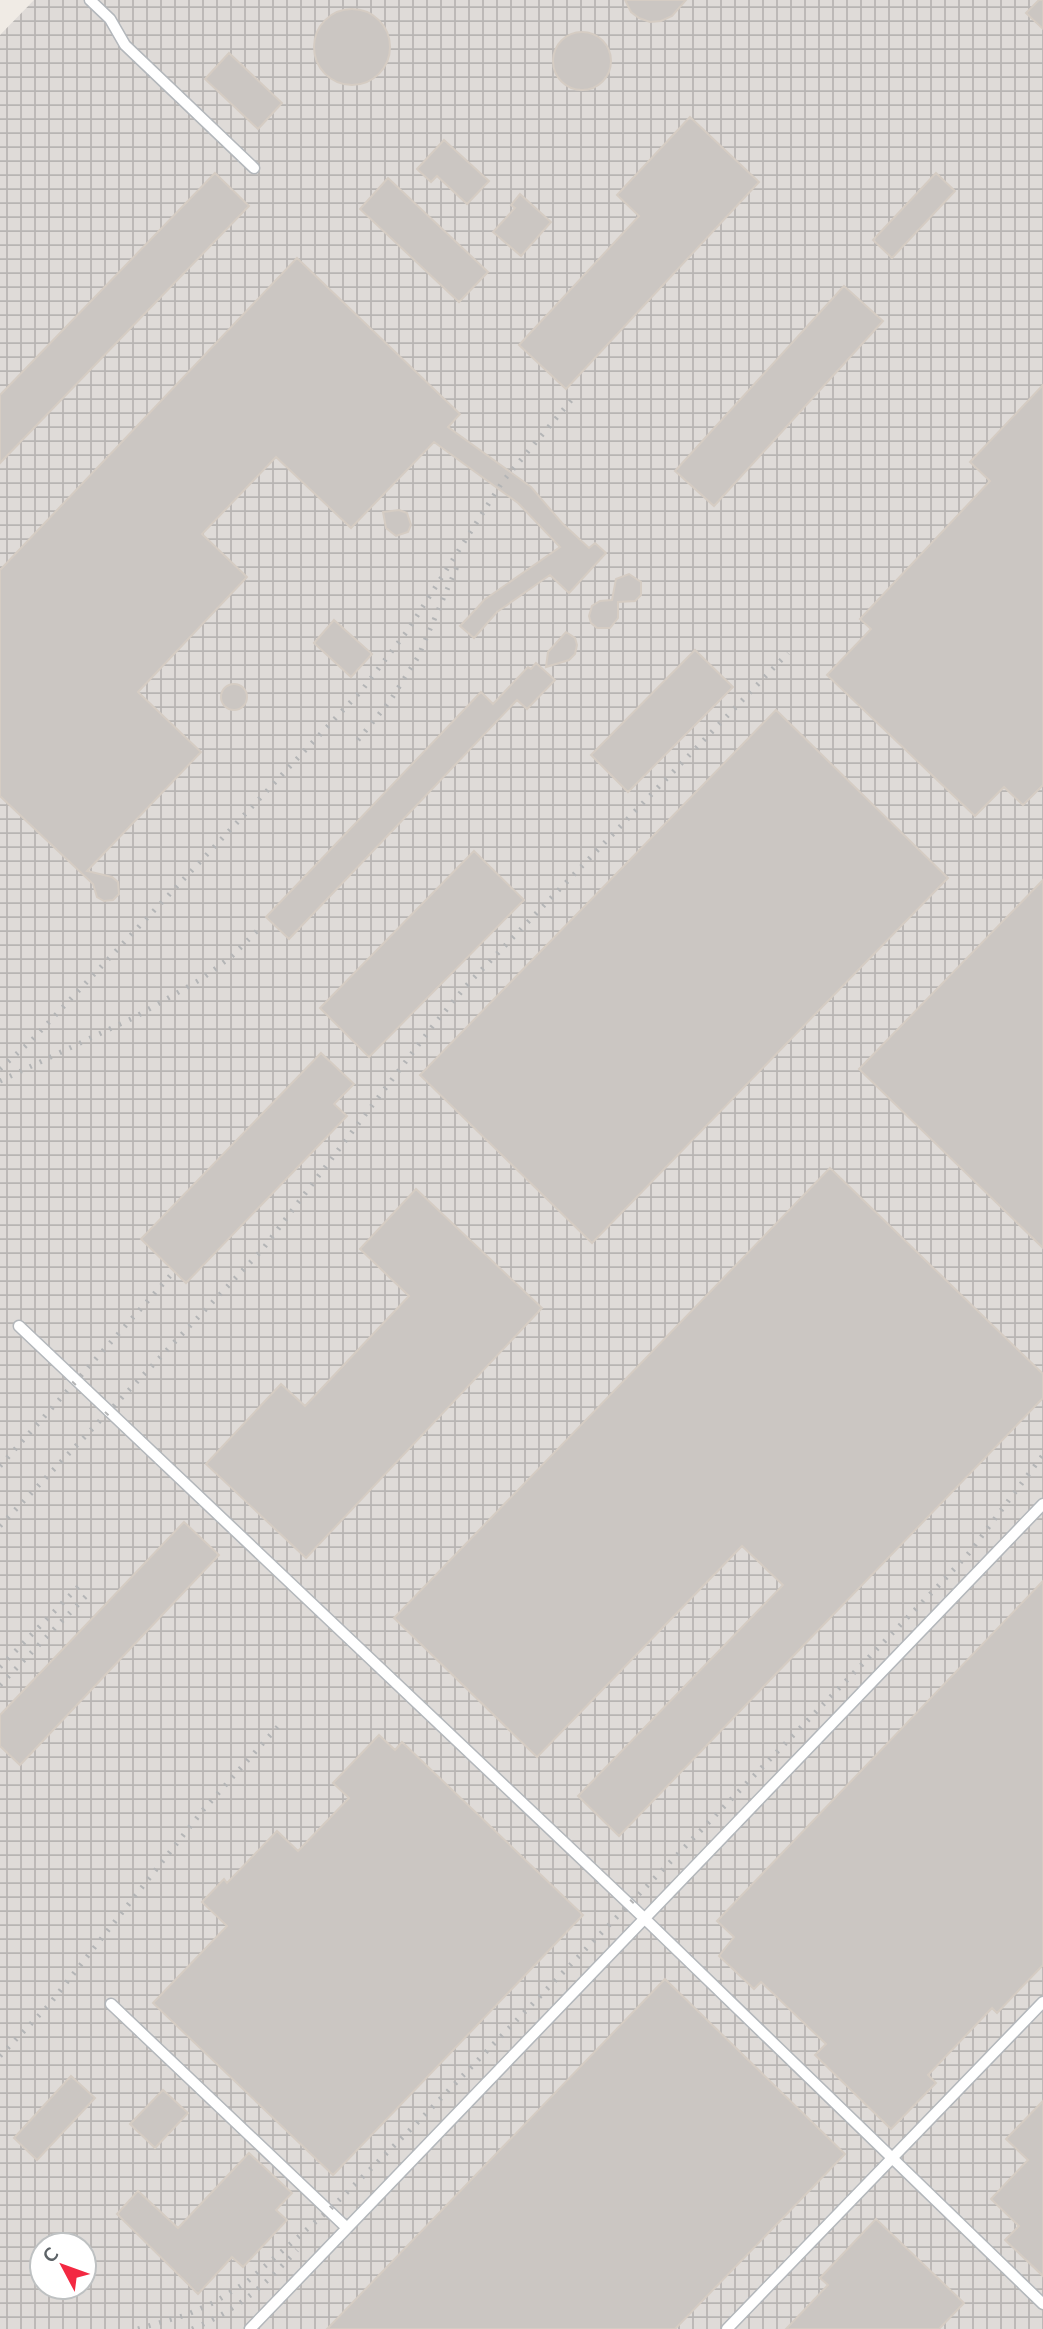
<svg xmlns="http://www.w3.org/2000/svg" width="1043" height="2329" font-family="Mulish,sans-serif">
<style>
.industrial{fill:url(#industrial-grid);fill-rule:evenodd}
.building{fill:#cbc6c2;stroke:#d5ccc3;stroke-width:2}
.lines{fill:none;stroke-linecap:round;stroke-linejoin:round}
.lane-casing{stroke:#b3b7bb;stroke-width:13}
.lane{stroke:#fff;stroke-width:10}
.rail{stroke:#b4b5b6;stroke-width:5;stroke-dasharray:2 9;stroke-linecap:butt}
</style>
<defs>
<pattern id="industrial-grid" width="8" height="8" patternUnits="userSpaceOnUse" patternTransform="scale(1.75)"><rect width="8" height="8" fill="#dfdbd8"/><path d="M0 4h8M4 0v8" fill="none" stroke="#b8b5b3"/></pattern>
</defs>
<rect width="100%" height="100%" fill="#f0ebe5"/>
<path class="industrial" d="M34,0h1009v2329h-1043v-2294zM42,2245h42v42h-42z"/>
<path class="building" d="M625,0h61l-14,16 -11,5 -11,1 -11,-4 -8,-6z
M1039,0h4v29l-17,-16z
M314 47a38 38 0 1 1 76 0a38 38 0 1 1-76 0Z
M553 61a29 29 0 1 1 58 0a29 29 0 1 1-58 0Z
M229,53l53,50 -24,26 -53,-50z
M690,117l69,65 -193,207 -47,-44 120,-129 -22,-21z
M444,140l45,41 -22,23 -30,-28 -6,6 -14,-13z
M215,173l34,33 -249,257v-68z
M936,173l19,18 -63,67 -19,-18z
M388,178l100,94 -29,30 -99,-93z
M520,194l31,28 -30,34 -28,-24 22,-24 -4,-3z
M297,258l163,156 -12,13 83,60 31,36 27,25 6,-5 11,10 -37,40 -19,-18 -53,37 -23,26 -14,-12 17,-18 7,-8 76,-53 -42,-44 -84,-61 -83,86 -75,-71 -74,77 45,43 -109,115 63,60 -114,119 25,6 6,5 1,12 -6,6 -9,1 -7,-4 -4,-13 -93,-88v-226z
M844,286l39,35 -169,185 -39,-35z
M1043,385v400l-20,20 -19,-18 -29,29 -148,-141 44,-46 -11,-10 130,-138 -20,-19z
M399,510l8,3 4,12 -3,7 -12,4 -10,-8 -3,-16z
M629,574l12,8v13l-6,6 -17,1v16l-8,10h-13l-6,-5 -2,-7 3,-10 8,-5 12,-1 4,-21z
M334,620l38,34 -21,23 -37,-34z
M566,632l9,6 2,7 -2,9 -6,6 -23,7 2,-15z
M695,650l38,37 -105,105 -37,-37z
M536,663l19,17 -28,29 -10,-9 -228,239 -23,-22 215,-225 12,12 35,-37 3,2z
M221 697a13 13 0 1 1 26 0a13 13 0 1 1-26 0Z
M776,710l172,168 -356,365 -172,-168z
M474,851l50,49 -155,157 -49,-49z
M1043,880v368l-184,-179z
M321,1053l33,31 -20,20 13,12 -161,167 -45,-44z
M830,1168l213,206v24l-424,438 -41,-40 205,-211 -41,-39 -205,211 -143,-139z
M416,1189l126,119 -236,250 -100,-94 75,-80 24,22 104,-110 -49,-47z
M184,1522l35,33 -199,210 -20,-19v-31z
M1043,1581v384l-46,48 -5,-5 -64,67 8,8 -45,46 -76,-74 11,-11 -65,-62 -7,7 -35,-33 15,-19 -17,-16z
M379,1735l16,15 7,-8 181,173 -250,260 -180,-172 74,-77 -25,-24 22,-23 3,4 50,-52 21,20 51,-53 -16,-15z
M665,1979l180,175 -170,175h-348z
M71,2076l24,22 -58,62 -23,-22z
M163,2090l25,23 -33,35 -25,-24z
M1043,2101v175l-38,-36 14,-14 -28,-27 37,-39 -22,-21z
M249,2153l43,40 -16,17 11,10 -44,47 -11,-10 -34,37 -81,-80 21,-23 40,37z
M876,2219l88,84 -25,26h-153l42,-44 -8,-7z"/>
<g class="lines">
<defs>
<path id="lane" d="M90,0l20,19 15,26 129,123
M19,1326l625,592 399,386
M111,2004l236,224
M250,2329l793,-825
M727,2329l316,-327"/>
</defs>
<use href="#lane" class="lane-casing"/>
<use href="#lane" class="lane"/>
<path class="rail" d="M358,740l32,-39 28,-44 41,-95
M0,1069l32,-29 330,-350 46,-60 95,-149 71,-84
M0,1081l135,-64 68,-39 29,-22 26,-26
M0,1466l170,-190
M0,1526l262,-276 170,-223 34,-41 322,-333
M0,1667l81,-83
M0,1685l90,-93
M0,2056l48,-50 156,-197 78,-87
M138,2329l48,-14 29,-13 33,-21 80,-70 86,-85 528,-544 27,-29 74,-98
M192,2329c46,-19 72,-43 105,-79"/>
</g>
<g transform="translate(63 2266) rotate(311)"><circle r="33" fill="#ffffff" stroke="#bec1c2" stroke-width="2"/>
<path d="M0-5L12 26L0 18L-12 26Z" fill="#f32942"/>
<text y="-10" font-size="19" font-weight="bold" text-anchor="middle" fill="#5d6367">С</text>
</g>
</svg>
